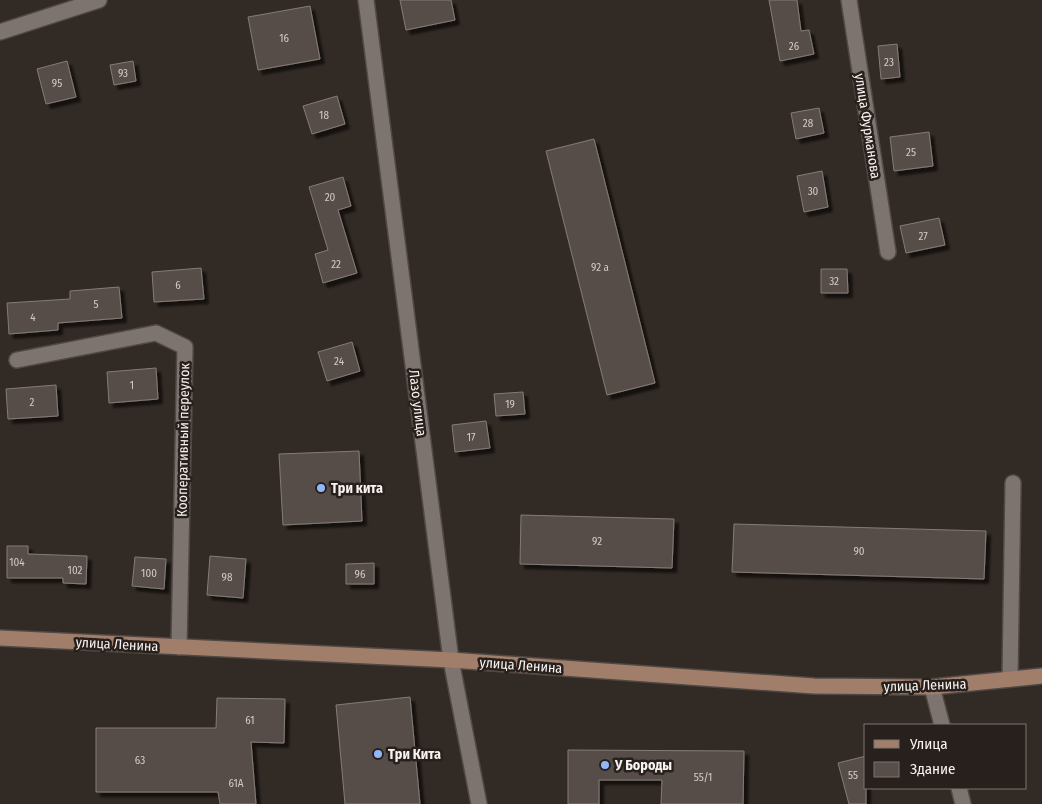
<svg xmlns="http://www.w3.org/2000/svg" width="1042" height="804" font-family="'Fira Sans Condensed',sans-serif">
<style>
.building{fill:#574e49;stroke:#857b75;filter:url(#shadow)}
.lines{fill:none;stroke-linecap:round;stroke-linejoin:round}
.lane-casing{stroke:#4f4844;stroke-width:18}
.street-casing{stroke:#4f4844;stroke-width:18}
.secondary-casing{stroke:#4f4844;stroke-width:18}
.lane{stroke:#7e746f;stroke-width:15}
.street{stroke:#7e746f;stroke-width:15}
.secondary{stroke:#a17e6a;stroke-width:15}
.poi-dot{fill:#90b8fd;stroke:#28201c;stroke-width:2}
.labels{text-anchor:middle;stroke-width:5;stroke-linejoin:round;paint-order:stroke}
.number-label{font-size:11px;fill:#d0cac6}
.street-label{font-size:14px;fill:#f8f3f0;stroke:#28201c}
.poi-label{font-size:14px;font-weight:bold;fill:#f8f3f0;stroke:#28201c;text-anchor:start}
</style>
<defs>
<filter id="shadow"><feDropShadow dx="4.5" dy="4.5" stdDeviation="1" flood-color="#0009"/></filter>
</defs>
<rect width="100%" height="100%" fill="#322a25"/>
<path class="building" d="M400,0h51l4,20 -49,10z
M769,0h28l4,31 8,-1 5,24 -34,7z
M310,6l10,53 -62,11 -10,-53z
M897,44l3,33 -19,2 -3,-33z
M67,61l9,36 -30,7 -9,-35z
M133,61l3,20 -22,4 -4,-20z
M337,96l8,28 -33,10 -9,-28z
M819,108l5,25 -28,6 -5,-26z
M929,132l4,34 -39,5 -4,-34z
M594,139l61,244 -48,12 -61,-244z
M822,171l6,36 -24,5 -7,-36z
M343,177l8,29 -13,4 19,63 -34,10 -8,-29 13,-4 -19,-63z
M939,218l6,27 -39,8 -6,-27z
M201,268l3,31 -50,3 -2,-30z
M821,269h26l1,24h-27z
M119,287l3,31 -64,5v7l-49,4 -2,-31 63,-4v-8z
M352,342l8,29 -33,10 -9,-29z
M156,368l2,31 -49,4 -2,-31z
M56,385l2,31 -50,3 -2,-30z
M523,392l2,22 -29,2 -2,-22z
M486,421l4,27 -35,4 -3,-27z
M359,451l3,70 -79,4 -4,-71z
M521,515l153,4 -2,49 -152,-4z
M734,524l252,7 -2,48 -252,-7z
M7,546h21v8l59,2 -1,28 -23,-1v-5h-56z
M210,556l36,3 -3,39 -36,-3z
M135,557l31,2 -2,30 -32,-3z
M374,563v21h-28v-20z
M410,697l10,107h-75l-9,-99z
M217,698l68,1 -1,44 -33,-1 5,62h-36l-2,-12h-122v-64h120z
M568,750l176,1 -1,53h-82l1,-24h-63v24h-31z
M866,756v48h-17l-11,-41z"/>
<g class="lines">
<defs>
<path id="lane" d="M1010,679l3,-196"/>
<path id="street" d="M366,0l85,660 28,144
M849,0l39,252
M0,32l99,-32
M17,360l139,-27 29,14 -6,300
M932,687l10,38
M959,788l4,16"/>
<path id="secondary" d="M0,638l451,22 363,26 118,1 110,-11"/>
</defs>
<use href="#lane" class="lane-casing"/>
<use href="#street" class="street-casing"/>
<use href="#secondary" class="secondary-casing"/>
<use href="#lane" class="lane"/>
<use href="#street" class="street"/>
<use href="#secondary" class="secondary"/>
</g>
<g class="poi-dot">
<circle cx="321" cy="488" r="5"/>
<circle cx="378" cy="754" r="5"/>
<circle cx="605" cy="765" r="5"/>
</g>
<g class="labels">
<g class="number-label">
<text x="284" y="42">16</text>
<text x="794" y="50">26</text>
<text x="889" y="66">23</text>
<text x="123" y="77">93</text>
<text x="57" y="87">95</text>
<text x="324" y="119">18</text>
<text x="808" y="127">28</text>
<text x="911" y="156">25</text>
<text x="813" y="195">30</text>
<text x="330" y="201">20</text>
<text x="923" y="240">27</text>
<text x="336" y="268">22</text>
<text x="600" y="271">92 а</text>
<text x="834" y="285">32</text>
<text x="178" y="289">6</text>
<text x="96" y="308">5</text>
<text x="33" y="321">4</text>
<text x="339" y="365">24</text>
<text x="132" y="389">1</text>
<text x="32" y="406">2</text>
<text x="510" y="408">19</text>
<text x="471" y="441">17</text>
<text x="597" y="545">92</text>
<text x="859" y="555">90</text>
<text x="17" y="566">104</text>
<text x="75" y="574">102</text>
<text x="149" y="577">100</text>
<text x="360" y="578">96</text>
<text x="227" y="581">98</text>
<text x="250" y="724">61</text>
<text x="140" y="764">63</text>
<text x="853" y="779">55</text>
<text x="703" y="781">55/1</text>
<text x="236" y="787">61А</text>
</g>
<g class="street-label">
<text transform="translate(868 126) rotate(81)" y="5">улица Фурманова</text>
<text transform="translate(418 403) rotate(83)" y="5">Лазо улица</text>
<text transform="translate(183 440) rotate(-89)" y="5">Кооперативный переулок</text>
<text transform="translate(117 644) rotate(3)" y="5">улица Ленина</text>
<text transform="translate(521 665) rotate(4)" y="5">улица Ленина</text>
<text transform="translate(925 685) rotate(-2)" y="5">улица Ленина</text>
</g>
<g class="poi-label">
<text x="331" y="493">Три кита</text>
<text x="388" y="759">Три Кита</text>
<text x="615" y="770">У Бороды</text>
</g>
</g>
<rect x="864" y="724" width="162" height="65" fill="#28201c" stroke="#7b7471"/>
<rect x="874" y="740" width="25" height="8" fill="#a17e6a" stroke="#7b7471"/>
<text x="910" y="749" font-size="15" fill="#f8f3f0">Улица</text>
<rect x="874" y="762" width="25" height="15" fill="#574e49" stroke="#7b7471"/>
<text x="910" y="774" font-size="15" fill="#f8f3f0">Здание</text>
</svg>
